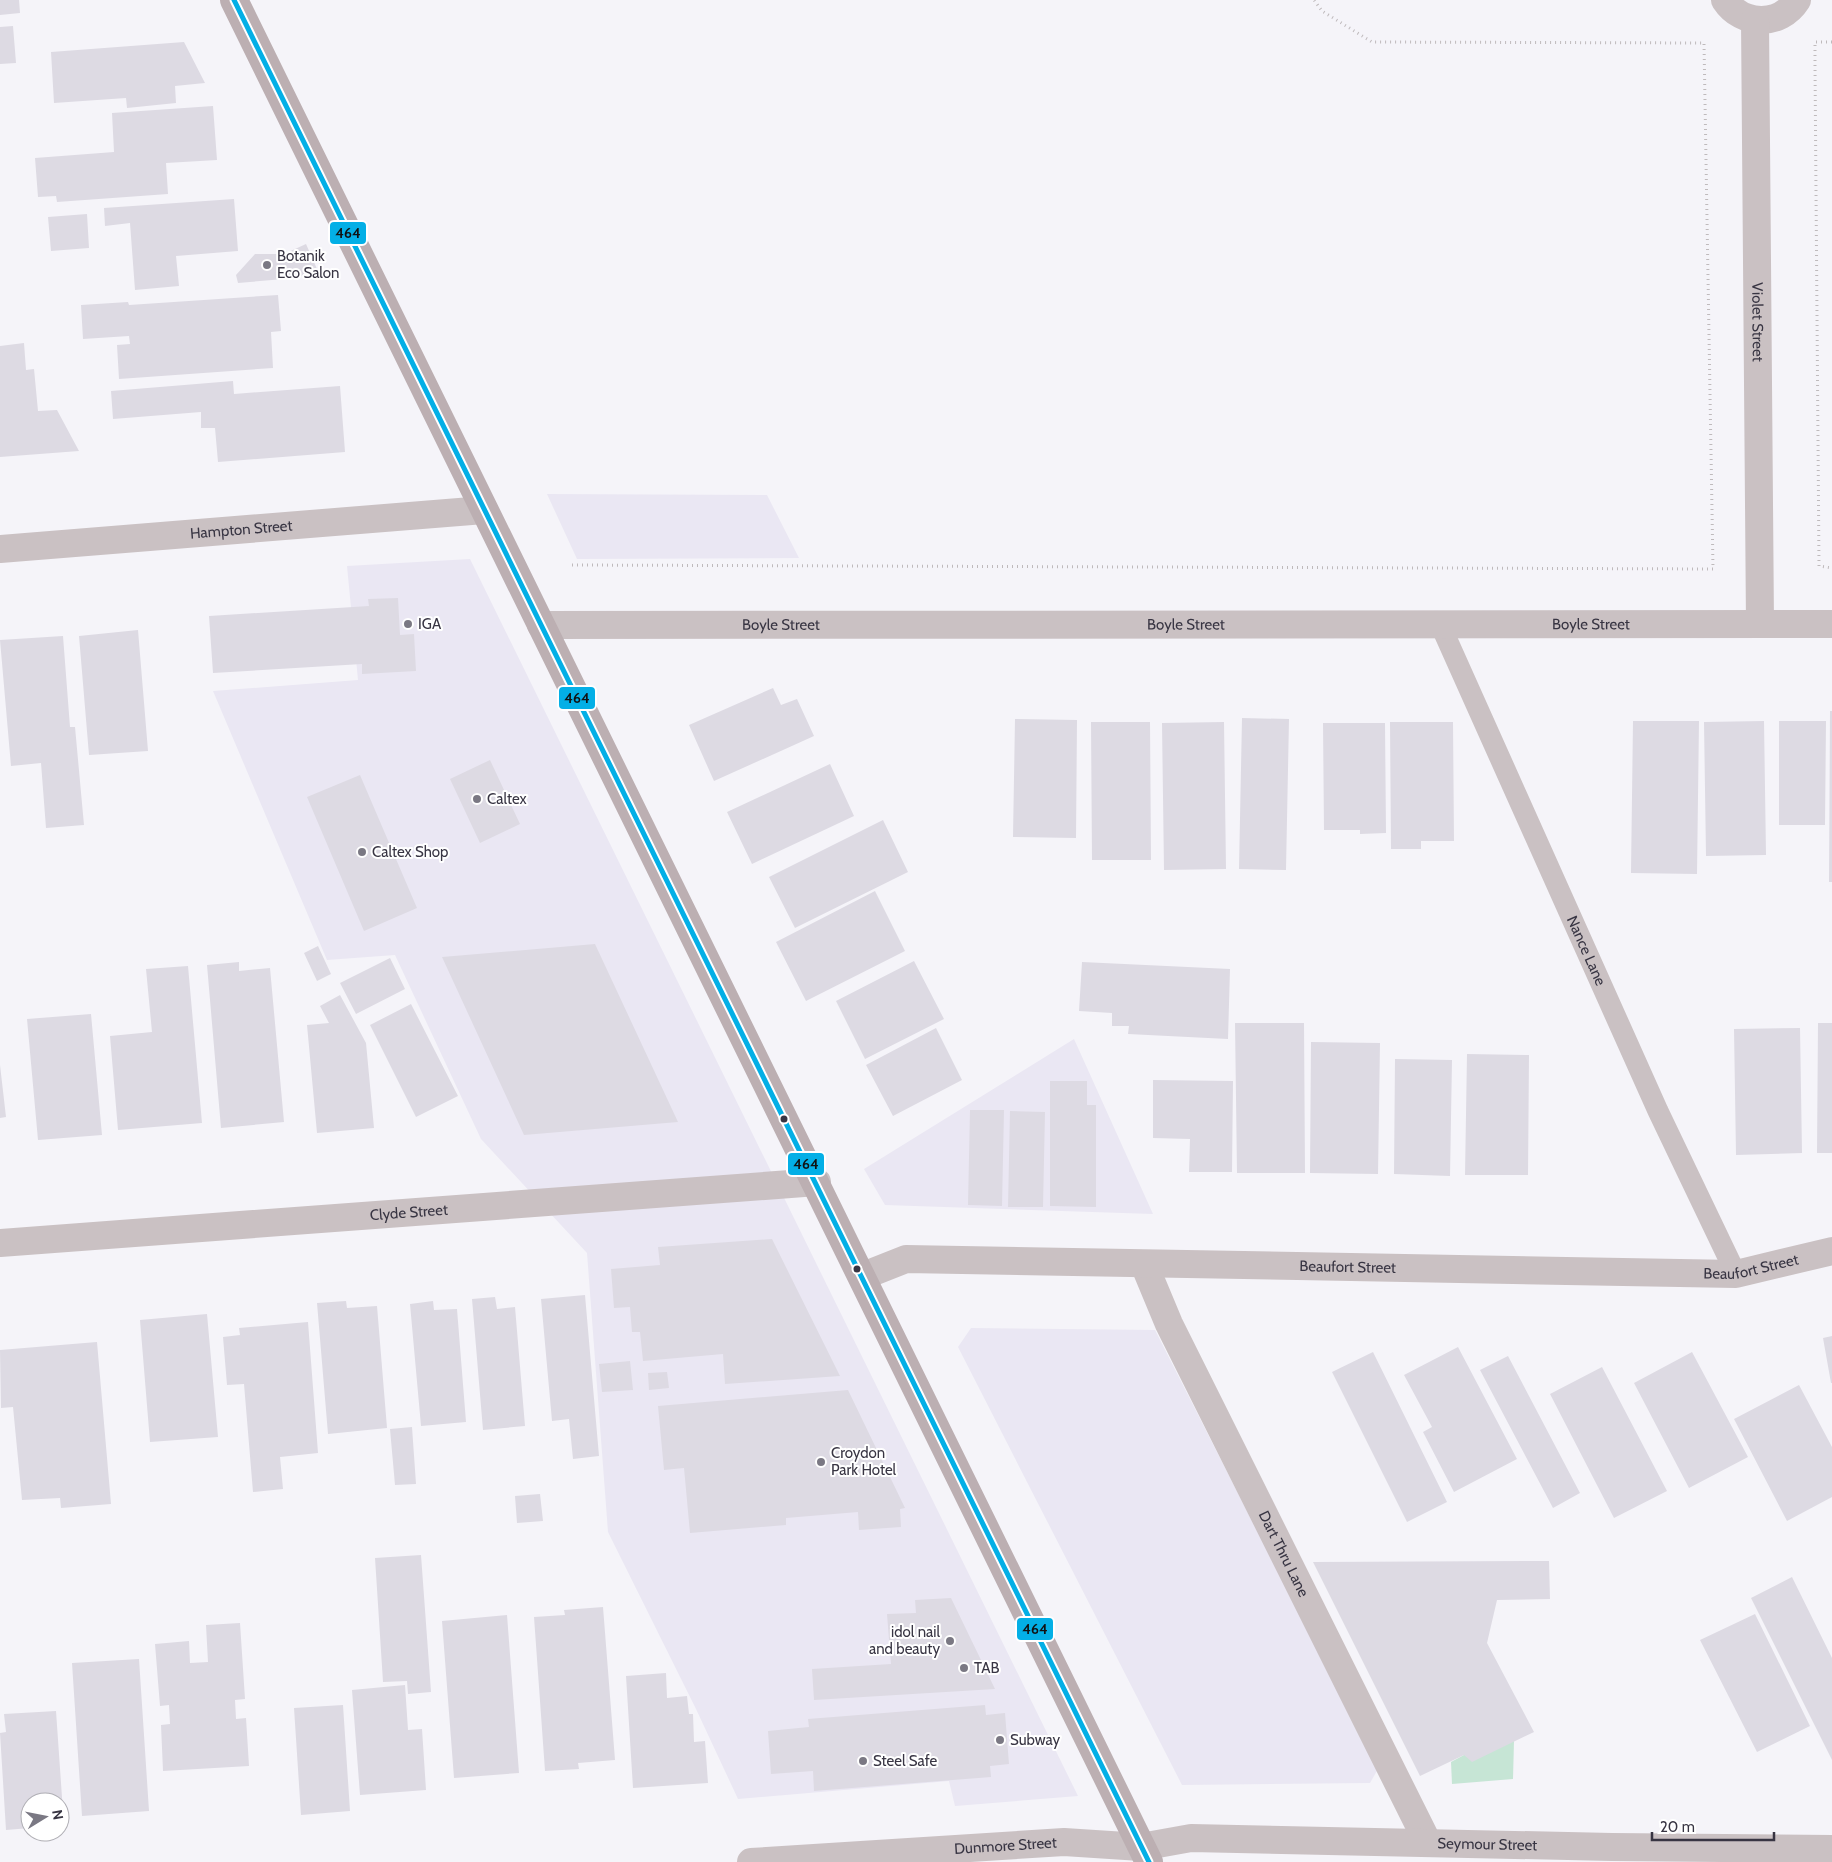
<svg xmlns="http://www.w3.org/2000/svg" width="1832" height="1862" font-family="Cabin,sans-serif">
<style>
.built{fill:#eae7f3}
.green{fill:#c6e5d5}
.building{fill:#dddae3}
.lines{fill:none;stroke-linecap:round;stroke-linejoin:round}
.path{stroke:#bfbabc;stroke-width:3;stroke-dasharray:1 4;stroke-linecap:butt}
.service{stroke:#cac1c3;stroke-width:21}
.minor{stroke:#cac1c3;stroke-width:28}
.primary{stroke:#bcafb2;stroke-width:28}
.bus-1-casing{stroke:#fff;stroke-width:9}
.bus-1{stroke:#03afe6;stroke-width:5}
.poi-dot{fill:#7a7883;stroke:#fff;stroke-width:2}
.bus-dot{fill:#383543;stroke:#fff;stroke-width:2}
.labels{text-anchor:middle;stroke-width:4;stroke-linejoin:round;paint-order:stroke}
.poi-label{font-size:15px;fill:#383543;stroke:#fff;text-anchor:start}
.street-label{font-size:15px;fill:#383543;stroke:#fff}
.line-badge{stroke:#fff;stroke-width:2}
.pale-badge-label{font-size:14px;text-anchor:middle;font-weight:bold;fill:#111}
</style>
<rect width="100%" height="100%" fill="#f5f4f9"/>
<path class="built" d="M547,494l220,1 32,63 -222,1z
M470,559l608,1237 -123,10 -6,-25 -211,18 -42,-90 -88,-177 -21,-279 -106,-114 -86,-184 -68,5 -114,-269 145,-11 -11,-114z
M1074,1039l79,175 -268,-9 -21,-36z
M971,1328l184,2 223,439 -8,14 -188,2 -224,-438z"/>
<path class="green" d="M1514,1741l-1,38 -61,5 -1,-22 13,-7z"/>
<path class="building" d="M0,0h19l1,13 -20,2z
M13,26l3,37 -16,1v-37z
M184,42l21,41 -30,3 1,17 -49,5 -1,-10 -72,5 -3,-51z
M213,106l4,54 -51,3 2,31 -111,8 -1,-6 -18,1 -3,-39 79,-6 -2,-39z
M234,199l4,52 -62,5 3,30 -44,4 -5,-67 -25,3 -1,-18z
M87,214l2,34 -38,3 -3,-34z
M306,244l11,25 -21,9 -58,5 -2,-8 19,-21h29z
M278,295l3,36 -10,1 2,36 -154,11 -2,-34 13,-1 -1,-8 -46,3 -2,-34 47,-3 1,3z
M24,343l2,27 8,-1 4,42 19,-1 22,41 -79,6v-111z
M233,381l1,13 106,-8 5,66 -127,10 -3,-34h-14v-16l-88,7 -2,-28z
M398,598l2,37 14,-1 2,37 -54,3v-10l-149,9 -4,-57 160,-10 -1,-7z
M138,630l10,121 -59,4 -10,-119z
M63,636l7,91h5l9,98 -38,3 -5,-65 -30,3 -11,-126z
M773,688l8,17 16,-6 17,37 -100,45 -25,-56z
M1830,711h2v171h-3z
M1242,718l47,1 -3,151 -47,-1z
M1015,719l62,1 -1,118 -63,-1z
M1633,721h66l-2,153 -66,-1z
M1764,721l2,134 -60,1 -2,-134z
M1779,721h47l-1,104h-46z
M1091,722h59l1,138h-59z
M1224,722l2,147 -62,1 -2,-147z
M1390,722h63l1,119h-33v8h-30z
M1323,723h62l1,110 -26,1v-4h-36z
M490,760l30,64 -40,19 -30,-64z
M830,764l24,52 -102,48 -25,-52z
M360,775l57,133 -53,23 -57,-134z
M883,820l25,52 -113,56 -26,-51z
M875,891l30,60 -99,50 -30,-59z
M595,944l83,178 -154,13 -82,-178z
M318,946l13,28 -14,7 -13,-28z
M390,958l15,31 -49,25 -16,-31z
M914,961l30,58 -79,40 -29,-58z
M239,962v9l31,-3 14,154 -63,6 -14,-163z
M1082,962l148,7 -2,70 -100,-5 1,-8h-17v-13l-33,-2z
M188,966l14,157 -84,7 -8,-94 42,-4 -6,-63z
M340,995l26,48 8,85 -57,5 -10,-108 22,-2 -9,-17z
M411,1004l47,92 -42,21 -46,-92z
M91,1014l11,121 -64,5 -11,-121z
M1235,1023h69l1,150h-68z
M1818,1023h14v130h-15z
M936,1028l26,52 -69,36 -27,-51z
M1800,1028l2,125 -66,2 -2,-126z
M1311,1042l69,1 -2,131 -68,-1z
M1467,1054l62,1 -1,120h-63z
M1395,1059l57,1 -2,116 -56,-2z
M0,1065l6,52 -6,1z
M1153,1080l80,1 -1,91h-43l1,-33 -37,-1z
M1050,1081h37v24h9v102l-46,-1z
M970,1110h34l-2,96 -34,-1z
M1010,1111l35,1 -2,95h-35z
M772,1239l68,137 -115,8 -2,-30 -80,7 -3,-29h-8l-2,-25 -16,1 -3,-39 49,-4 -2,-18z
M585,1295l14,161 -26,3 -4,-40 -17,2 -11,-122z
M495,1297l2,12 18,-2 10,119 -42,4 -11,-131z
M346,1301l1,7 30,-2 10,122 -59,6 -11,-131z
M433,1301l1,9 23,-1 9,113 -45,4 -11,-122z
M207,1314l11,123 -68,5 -10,-122z
M308,1322l10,131 -38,4 3,32 -30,3 -9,-108 -17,1 -4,-48 17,-2 -1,-7z
M1832,1336v47h-1l-8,-45z
M97,1342l14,162 -50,4 -1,-10 -38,2 -9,-93 -12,1 -1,-58z
M1458,1347l59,112 -63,33 -31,-60 9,-5 -28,-52z
M1373,1352l74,150 -40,20 -75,-150z
M1692,1352l56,105 -59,31 -55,-105z
M1508,1356l72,137 -27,15 -73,-138z
M630,1361l3,29 -31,2 -3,-28z
M1602,1367l65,124 -53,27 -64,-124z
M667,1372l2,16 -20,2 -1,-17z
M1799,1385l33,62v50l-45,24 -53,-102z
M848,1390l57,118 -5,1 1,18 -42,3 -1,-18 -72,6v7l-96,8 -6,-65 -20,2 -6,-64z
M412,1427l4,57 -21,1 -5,-56z
M540,1494l3,27 -26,2 -2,-27z
M421,1555l10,137 -23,2 -1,-13 -24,1 -8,-124z
M1549,1561l1,38 -53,1 -10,43 47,89 -62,30 -8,-7 -44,21 -107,-214z
M1792,1577l40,81v102l-81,-162z
M951,1598l44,91 -181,11 -2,-31 79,-5 -4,-50 29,-1 -1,-13z
M603,1607l12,153 -37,3 1,6 -34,2 -11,-154 31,-2 -1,-5z
M1755,1614l55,112 -53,26 -57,-112z
M507,1615l12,158 -65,5 -12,-157z
M240,1623l5,76 -10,1 1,19 10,-1 3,48 -86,5 -2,-46 9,-1 -1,-19 -9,1 -5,-62 34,-3 1,22 18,-1 -2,-37z
M139,1659l10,152 -67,5 -10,-153z
M666,1673l1,25 20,-2 2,18h4l1,28 11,-1 3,42 -75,5 -7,-112z
M405,1685l3,45 14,-1 4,61 -66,5 -8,-105z
M343,1705l7,106 -49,4 -7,-107z
M985,1705l1,10 19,-2 4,51 -19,2 1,11 -177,14 -1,-20 -42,3 -3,-43 41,-4 -1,-8z
M56,1711l8,115h-4v-24h-30v26l-24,2 -6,-97 6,-1 -2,-18z"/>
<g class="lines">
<path class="path" d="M1832,42h-17v23l4,501 13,2
M572,565l1141,4 -9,-526 -332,-1 -50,-31 -8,-11"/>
<path class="service" id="s1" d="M1440,624l218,487 78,163"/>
<g class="minor">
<path d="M1725,0c17,26 55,27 72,0"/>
<path id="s2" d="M1755,20l5,604"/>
<path id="s3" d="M0,549l484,-39"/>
<path id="s4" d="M541,625l1291,-1"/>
<path id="s5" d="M0,1243l817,-61"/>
<path id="s6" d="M1144,1264l25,60 259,519"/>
<path id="s7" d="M863,1276l43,-17 830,15 96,-23"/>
<path id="s8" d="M751,1862l313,-20 77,5 50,-9 421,9 220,2"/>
</g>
<path class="primary" d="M234,0l915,1862"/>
<defs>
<path id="bus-1" d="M234,0l915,1862"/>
</defs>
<use href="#bus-1" class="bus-1-casing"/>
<use href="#bus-1" class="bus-1"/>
</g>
<g class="poi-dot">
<circle cx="267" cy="265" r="5"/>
<circle cx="408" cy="624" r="5"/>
<circle cx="477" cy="799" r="5"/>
<circle cx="362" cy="852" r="5"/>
<circle cx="821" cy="1462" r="5"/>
<circle cx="950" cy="1641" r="5"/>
<circle cx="964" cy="1668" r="5"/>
<circle cx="1000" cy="1740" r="5"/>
<circle cx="863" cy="1761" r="5"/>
</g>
<g class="bus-dot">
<circle cx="784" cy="1119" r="4.5"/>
<circle cx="857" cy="1269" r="4.5"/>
</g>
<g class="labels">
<g class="poi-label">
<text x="277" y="261">Botanik<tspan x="277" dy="17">Eco Salon</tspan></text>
<text x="418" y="629">IGA</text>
<text x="487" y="804">Caltex</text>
<text x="372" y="857">Caltex Shop</text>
<text x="831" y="1458">Croydon<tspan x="831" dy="17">Park Hotel</tspan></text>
<text x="940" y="1637" text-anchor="end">idol nail<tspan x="940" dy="17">and beauty</tspan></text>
<text x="974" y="1673">TAB</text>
<text x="1010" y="1745">Subway</text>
<text x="873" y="1766">Steel Safe</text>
</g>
<g class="street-label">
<text dy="5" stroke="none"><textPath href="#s2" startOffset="302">Violet Street</textPath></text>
<text dy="5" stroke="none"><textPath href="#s3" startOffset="242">Hampton Street</textPath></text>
<text dy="5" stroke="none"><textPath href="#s4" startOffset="240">Boyle Street</textPath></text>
<text dy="5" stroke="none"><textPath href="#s4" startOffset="645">Boyle Street</textPath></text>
<text dy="5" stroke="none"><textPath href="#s4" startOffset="1050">Boyle Street</textPath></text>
<text dy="5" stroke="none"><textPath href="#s1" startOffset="358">Nance Lane</textPath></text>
<text dy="5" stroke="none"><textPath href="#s5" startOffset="410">Clyde Street</textPath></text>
<text dy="5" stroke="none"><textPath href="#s7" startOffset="892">Beaufort Street</textPath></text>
<text dy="5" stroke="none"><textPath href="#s7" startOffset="488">Beaufort Street</textPath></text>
<text dy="5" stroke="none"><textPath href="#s6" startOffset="322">Dart Thru Lane</textPath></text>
<text dy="5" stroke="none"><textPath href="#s8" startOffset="738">Seymour Street</textPath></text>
<text dy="5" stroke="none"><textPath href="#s8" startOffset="255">Dunmore Street</textPath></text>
</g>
</g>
<g class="line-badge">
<rect x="329" y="221" width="38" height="24" rx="5" fill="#03afe6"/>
<rect x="558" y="686" width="38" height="24" rx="5" fill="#03afe6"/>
<rect x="787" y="1152" width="38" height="24" rx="5" fill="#03afe6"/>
<rect x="1016" y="1617" width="38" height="24" rx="5" fill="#03afe6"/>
</g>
<g class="pale-badge-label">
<text x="348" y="238">464</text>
<text x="577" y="703">464</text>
<text x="806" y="1169">464</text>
<text x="1035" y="1634">464</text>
</g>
<g transform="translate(45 1817) rotate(80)"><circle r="24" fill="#ffffff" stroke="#afaeb4"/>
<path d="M0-4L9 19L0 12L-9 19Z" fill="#7a7883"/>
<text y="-8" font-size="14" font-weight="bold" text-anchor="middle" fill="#383543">N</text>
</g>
<path d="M1652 1832v8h122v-8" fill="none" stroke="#383543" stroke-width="2.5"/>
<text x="1660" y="1832" font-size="15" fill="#383543" stroke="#ffffff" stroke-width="4" paint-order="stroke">20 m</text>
</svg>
